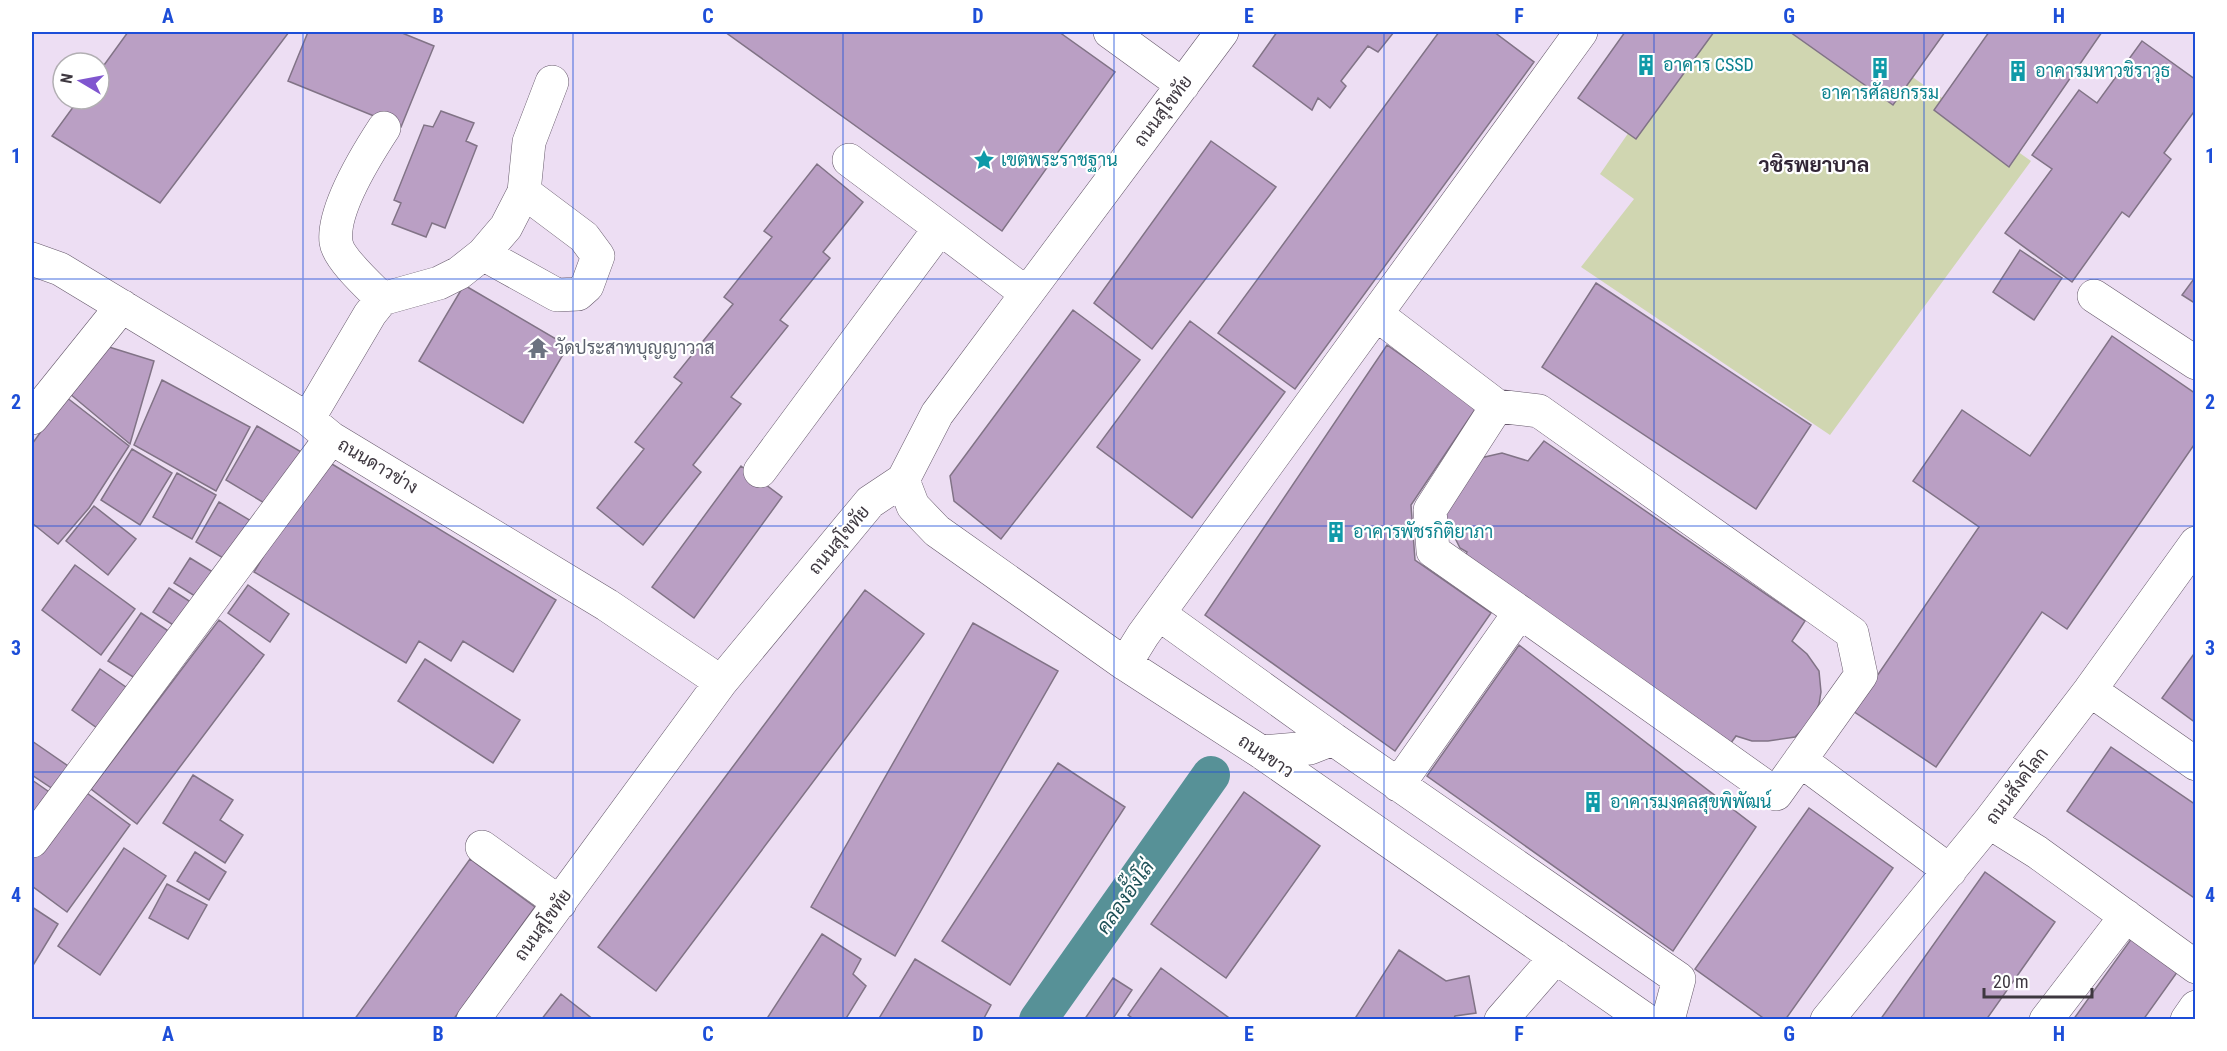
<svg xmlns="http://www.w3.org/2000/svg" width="2227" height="1051" font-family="'Roboto Condensed',Sarabun,sans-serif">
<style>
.green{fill:#d0d6b1}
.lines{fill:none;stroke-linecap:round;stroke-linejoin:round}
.canal{stroke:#579197;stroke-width:38}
.building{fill:#ba9fc4;stroke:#817386;stroke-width:1.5}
.minor-casing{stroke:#66596b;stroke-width:34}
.minor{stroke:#fff;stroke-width:33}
.grid{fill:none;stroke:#1d4ed8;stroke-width:1.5;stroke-opacity:0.55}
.labels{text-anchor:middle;stroke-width:4.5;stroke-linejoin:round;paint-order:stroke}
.culture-label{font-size:18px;fill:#0d838f;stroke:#fff;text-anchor:start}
.street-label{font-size:18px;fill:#3e3840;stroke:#fff}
.worship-label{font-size:18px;fill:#5b616d;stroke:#fff;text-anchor:start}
.water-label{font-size:20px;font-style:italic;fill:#1e5157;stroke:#fff}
.quarter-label{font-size:21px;font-weight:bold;fill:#322636;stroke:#fff}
.neatline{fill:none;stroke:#1d4ed8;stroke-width:2}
.grid-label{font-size:20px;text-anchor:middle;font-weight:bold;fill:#1d4ed8}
</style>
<rect width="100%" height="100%" fill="#eddef3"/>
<path class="green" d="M1698,32h151l182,129 -201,274 -249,-168 53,-68 -34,-25z"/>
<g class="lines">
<path class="canal" d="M1038,1020l173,-245"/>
</g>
<path class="building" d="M128,32h161l-129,171 -108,-67 27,-37h20v-27z
M308,32h94v1l32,13 -33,81 -113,-46z
M725,32h334l56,40 -113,159z
M1277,32h117l-16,20 -10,-6 -27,35 5,5 -16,22 -12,-10 -6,12 -59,-44z
M1439,32h55l40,30 -239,327 -77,-56z
M1625,32h89l-78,107 -58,-41z
M1790,32h155l-52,73z
M1989,32h113l-93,135 -75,-57z
M2142,41l54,39v29l-32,44 7,6 -42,58 -7,-5 -50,70 -67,-49 47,-64 -20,-14 47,-65 18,13z
M441,111l33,12 -8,18 11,5 -32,82 -13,-5 -6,14 -34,-13 9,-21 -7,-3 30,-75 9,2z
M1211,141l65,46 -124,162 -58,-46z
M817,164l46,38 -40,50 7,6 -50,62 8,6 -57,71 10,7 -48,61 8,7 -58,73 -46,-37 47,-59 -9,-7 47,-59 -8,-6 59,-73 -9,-7 48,-60 -8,-6z
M2020,250l42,28 -28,42 -41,-28z
M2196,276v28l-14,-9z
M1596,283l215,142 -55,84 -214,-142z
M464,285l104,61 -45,77 -104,-62z
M1073,310l67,50 -139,179 -47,-38 -4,-25z
M1190,321l95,71 -93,126 -95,-71z
M2112,336l84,58v48l-129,187 -25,-17 -106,155 -83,-56 126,-184 -66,-46 49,-71 68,46z
M1387,345l89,63 -65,97 4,55 76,53 -96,138 -190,-136z
M109,347l45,14 -24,83 -60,-50z
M162,380l88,47 -34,64 -82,-46z
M66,397l63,49 -40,62 -31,36 -26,-21v-79z
M257,426l46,27 -32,54 -45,-27z
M1544,441l261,180 -13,20 15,13 12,17 2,21 -2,12 -5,11 -5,8 -14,14 -27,4h-16l-16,-5 -11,15 -265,-187 7,-12 -7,-4 -14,-28 1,-31 29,-30 26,-6 26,8z
M132,449l40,24 -32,52 -39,-25z
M322,458l234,142 -43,72 -50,-31 -12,20 -32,-20 -13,22 -152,-91z
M741,466l41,31 -88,121 -42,-31z
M177,473l39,22 -24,44 -39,-22z
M219,502l39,23 -23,40 -39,-23z
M94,506l42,33 -28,36 -42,-34z
M190,558l31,19 -15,26 -32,-20z
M75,565l60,44 -34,46 -59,-45z
M248,585l41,29 -19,28 -42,-29z
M169,588l31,20 -16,24 -31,-20z
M865,590l59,44 -268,357 -58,-44z
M141,613l35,23 -35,46 -33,-21z
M219,620l45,35 -127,169 -46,-35z
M973,623l85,48 -163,285 -84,-49z
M1519,645l237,182 -83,124 -246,-175z
M2196,651v72l-34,-25z
M425,659l95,61 -27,43 -95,-62z
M100,669l33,23 -29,41 -32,-23z
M32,741l39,27 -15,23 -24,-16z
M2111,747l85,58v94l-129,-88z
M1058,763l67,44 -115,178 -68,-44z
M193,775l40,25 -13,20 23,15 -18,28 -62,-40z
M32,780l20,14 -20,32z
M76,785l54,40 -63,87 -35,-26v-38z
M1244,792l76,54 -94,132 -75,-54z
M1809,808l84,60 -108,152h-19l-71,-51z
M124,848l42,28 -66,99 -42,-29z
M195,852l31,20 -17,28 -32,-19z
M470,859l65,48 -82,113h-99z
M1985,872l70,50 -69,98h-106z
M167,884l40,21 -19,34 -39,-21z
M32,907l26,17 -26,43z
M2137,931l46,33 -40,56h-70z
M822,934l39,25 -8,15 13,12 -21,34h-79z
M1399,950l47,31 23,-5 7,37 -21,3 -2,4h-99z
M915,959l76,46 -8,15h-105z
M1161,968l71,52h-97l-7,-5z
M1113,978l19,12 -20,30h-28z
M561,994l33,26h-53z"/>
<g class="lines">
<defs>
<path id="minor" d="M1110,32l73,53
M384,128c-17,26 -52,82 -48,114 2,16 34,45 46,57l57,-16 20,-10 24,-19 23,-27 18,-35 5,-50 23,-60
M849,160l91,68
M483,254l74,41 21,-1 9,-8 11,-30 -14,-19 -60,-45
M32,259l28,10 248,150 23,19 276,167 114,77
M2094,296l102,67
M1376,314l121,92 -67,104 3,41 87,61
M32,418l90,-112
M308,419l62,-105 12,-15
M760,471l180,-243 86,65
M903,480l10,26 24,25 188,133 136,88 385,268
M1159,614l174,125
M1125,664l18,-29 438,-603
M2090,690l106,74
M1261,752l49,-4 23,-9 346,240 -11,41
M1800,760l150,111
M1398,785l122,-173 256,182 85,-119 -9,-42 -313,-222 -42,-5
M1989,822l48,30 159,115
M32,841l299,-403
M482,847l78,56
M473,1020l248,-338 149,-180 33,-22 34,-66 285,-382
M1501,1020l55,-63
M1827,1020l162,-198 101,-132 106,-147
M2046,1020l80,-104
M2187,1020l9,-13"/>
</defs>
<use href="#minor" class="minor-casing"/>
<use href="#minor" class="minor"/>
</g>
<path class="grid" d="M303,32v988M573,32v988M843,32v988M1114,32v988M1384,32v988M1654,32v988M1924,32v988M32,279h2164M32,526h2164M32,772h2164"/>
<defs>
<symbol id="building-bare" viewBox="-9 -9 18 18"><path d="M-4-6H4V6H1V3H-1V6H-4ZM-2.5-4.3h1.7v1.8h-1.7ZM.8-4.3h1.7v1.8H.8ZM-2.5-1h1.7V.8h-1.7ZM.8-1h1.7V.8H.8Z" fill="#0f9aa8" stroke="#fff" stroke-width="2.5" paint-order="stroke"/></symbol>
<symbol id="sight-bare" viewBox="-9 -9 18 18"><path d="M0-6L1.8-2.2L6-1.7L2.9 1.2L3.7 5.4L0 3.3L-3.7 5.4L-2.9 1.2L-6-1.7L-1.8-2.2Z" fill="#0f9aa8" stroke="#fff" stroke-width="2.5" paint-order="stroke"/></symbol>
<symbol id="temple-bare" viewBox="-9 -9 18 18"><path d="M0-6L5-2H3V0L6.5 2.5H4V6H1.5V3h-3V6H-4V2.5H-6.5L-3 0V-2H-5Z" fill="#6b7280" stroke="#fff" stroke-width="2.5" paint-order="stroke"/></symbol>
</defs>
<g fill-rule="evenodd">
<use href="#building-bare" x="1631" y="50" width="30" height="30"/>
<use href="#building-bare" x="1865" y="53" width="30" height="30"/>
<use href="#building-bare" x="2003" y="56" width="30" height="30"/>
<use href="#sight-bare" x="969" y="145" width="30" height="30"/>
<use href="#temple-bare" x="523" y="333" width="30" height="30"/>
<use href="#building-bare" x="1321" y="517" width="30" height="30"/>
<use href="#building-bare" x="1578" y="787" width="30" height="30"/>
</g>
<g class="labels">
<g class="culture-label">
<text x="1663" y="71">อาคาร CSSD</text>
<text x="2035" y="77">อาคารมหาวชิราวุธ</text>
<text x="1880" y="99" text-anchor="middle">อาคารศัลยกรรม</text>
<text x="1001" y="166">เขตพระราชฐาน</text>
<text x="1353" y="538">อาคารพัชรกิติยาภา</text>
<text x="1610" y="808">อาคารมงคลสุขพิพัฒน์</text>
</g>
<g class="street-label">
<text transform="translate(1163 111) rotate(-53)" y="6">ถนนสุโขทัย</text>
<text transform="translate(378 466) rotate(31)" y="6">ถนนดาวข่าง</text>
<text transform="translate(839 540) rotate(-50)" y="6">ถนนสุโขทัย</text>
<text transform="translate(1266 756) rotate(34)" y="6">ถนนขาว</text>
<text transform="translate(2017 786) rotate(-53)" y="6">ถนนสังคโลก</text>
<text transform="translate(543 925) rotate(-54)" y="6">ถนนสุโขทัย</text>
</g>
<g class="worship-label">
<text x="555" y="354">วัดประสาทบุญญาวาส</text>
</g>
<g class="water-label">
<text transform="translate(1125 897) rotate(-55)" y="7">คลองอั๊งโล่</text>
</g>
<g class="quarter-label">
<text x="1814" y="172">วชิรพยาบาล</text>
</g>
</g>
<rect width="2227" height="1051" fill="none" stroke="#ffffff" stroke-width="66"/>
<g transform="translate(81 81) rotate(280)"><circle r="28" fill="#ffffff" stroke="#b2afb3" stroke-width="1.5"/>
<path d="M0-4.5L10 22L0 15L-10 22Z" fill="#8056cf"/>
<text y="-9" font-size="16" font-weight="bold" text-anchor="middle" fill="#3e3840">N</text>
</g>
<path d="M1984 988v9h108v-9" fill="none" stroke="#3e3840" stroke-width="3"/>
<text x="1993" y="988" font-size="18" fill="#3e3840" stroke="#ffffff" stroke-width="4.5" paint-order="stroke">20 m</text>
<rect x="33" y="33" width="2161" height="985" class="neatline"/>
<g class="grid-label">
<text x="168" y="23">A</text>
<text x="438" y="23">B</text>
<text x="708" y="23">C</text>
<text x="978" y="23">D</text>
<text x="1249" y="23">E</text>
<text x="1519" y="23">F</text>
<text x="1789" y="23">G</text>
<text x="2059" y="23">H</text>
<text x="16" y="163">1</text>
<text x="2210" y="163">1</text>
<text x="16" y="409">2</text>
<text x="2210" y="409">2</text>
<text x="16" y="655">3</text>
<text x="2210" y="655">3</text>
<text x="16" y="902">4</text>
<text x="2210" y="902">4</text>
<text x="168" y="1041">A</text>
<text x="438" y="1041">B</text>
<text x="708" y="1041">C</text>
<text x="978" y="1041">D</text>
<text x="1249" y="1041">E</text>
<text x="1519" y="1041">F</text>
<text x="1789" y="1041">G</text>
<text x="2059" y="1041">H</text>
</g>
</svg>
